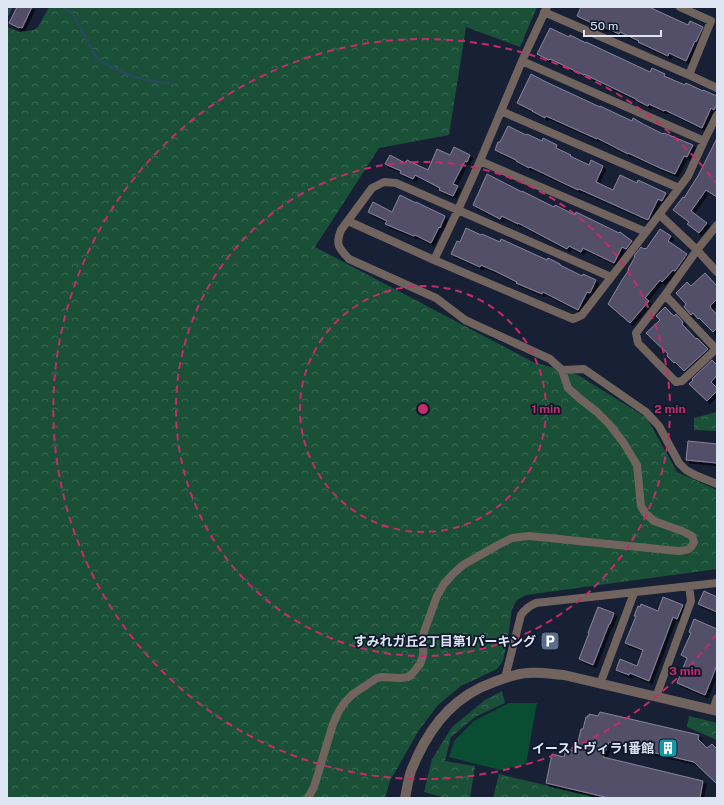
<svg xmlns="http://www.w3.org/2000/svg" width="724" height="805" font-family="'Public Sans','Noto Sans JP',sans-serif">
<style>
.green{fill:#094e32}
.forest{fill:url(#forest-crowns)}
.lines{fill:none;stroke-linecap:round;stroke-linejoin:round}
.stream{stroke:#244b56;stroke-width:3}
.building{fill:#534f68;stroke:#8884a0;filter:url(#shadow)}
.minor{stroke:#71645e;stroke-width:8}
.tertiary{stroke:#71645e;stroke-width:10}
.ring{fill:none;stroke:#c52c6a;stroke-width:2;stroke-dasharray:7 5}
.labels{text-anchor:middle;stroke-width:3.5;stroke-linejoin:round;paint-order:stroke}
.poi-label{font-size:13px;font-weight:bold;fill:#dde4f2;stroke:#0f172b;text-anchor:end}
.centre{fill:#c52c6a;stroke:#0f172b;stroke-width:2}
.ring-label{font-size:12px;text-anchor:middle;font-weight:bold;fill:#c52c6a;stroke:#0f172b;stroke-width:3.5;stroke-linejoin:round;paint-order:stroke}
</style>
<defs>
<pattern id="forest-crowns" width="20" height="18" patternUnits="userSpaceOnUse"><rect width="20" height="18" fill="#195037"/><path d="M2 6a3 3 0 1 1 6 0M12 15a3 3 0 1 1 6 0" fill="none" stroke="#3a6954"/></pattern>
<filter id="shadow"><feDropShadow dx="3" dy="3" stdDeviation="0" flood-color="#0009"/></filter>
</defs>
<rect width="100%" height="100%" fill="#182035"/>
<path class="green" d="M509,703h28l-11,61 -26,6 -51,-13 5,-16 20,-20z"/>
<path class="forest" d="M49,7h488l-17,40 -54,-20 -17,108 -70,13 -64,99 218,115 45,13 69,43 30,54 40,18v79l-191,26 -9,5 -5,9 -3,22 -6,30 -6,8 -36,17 -23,19 -19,25 -29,51 -5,17h-378v-771l12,5 15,-2 4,-3z
M717,412v19l-23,-1v-12z
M502,691l3,12 -30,14 -24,20 -6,24 30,5 -5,32h-25l-21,-6 8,-33 20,-32 33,-27z
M689,716l28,7v17l-30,-13z
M499,774l100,24h-106z"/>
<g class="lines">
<path class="stream" d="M61,7l11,6 24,44c5,4 10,7 16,10 20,11 39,16 61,16
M7,15l4,-8"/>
</g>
<path class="building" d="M17,7h15l-10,21 -2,-1 -1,1 -10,-5z
M581,7h68l39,18 2,-4 13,6 -7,15 -1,-1 -9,20 -17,-8 -1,3 -30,-14 1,-1 -19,-9 -1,2 -15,-7v2l-27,-13z
M550,28l19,9 1,-2 16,8v-1l64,30 2,-4 13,6 -1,2 21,9 1,-2 17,8v-1l14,6v8l-3,6 -3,-2 -9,20 -37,-18 -1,1 -15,-7 -1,2 -12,-6v-1l-52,-25v1l-34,-16 -1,1 -12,-6z
M531,74l13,7 56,26v-1l32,15 1,-3 10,6 20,10 1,-1 29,12 -6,12 -3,-1 -9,18 -15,-6 -32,-15v1l-31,-16v1l-51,-23 -1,2 -13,-7h1l-16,-8z
M508,126l18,9 1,-1 15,7 1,-3 14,7 -1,3 15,7 -1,1 19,9 2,-5 12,6 -7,16 17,8 7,-15 17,8 1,-3 28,13 -4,8 -4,-2 -10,21 -69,-31 -1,1 -48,-23 -1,1 -13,-7v-1l-21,-10 3,-8h2z
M717,138v59l-11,-7 -15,21 16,12 -8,10 -12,-9 2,-2 -16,-12 10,-13 1,1 15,-24z
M454,147l16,8 -3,7 -2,-1 -12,23 5,2 -5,10 -14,-6 1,-2 -25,-13 -2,4 -13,-6 1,-2 -16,-7 5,-9 15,8 2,-3 21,10 9,-21 13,6z
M487,174l35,18v-1l32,16 1,-2 20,10 1,-3 43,21 1,-1 12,9 -6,8 -4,-2 -8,16 -29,-14 -2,-1 -2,4 -12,-6 -2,3 -49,-26v1l-16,-8 -2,3 -27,-14z
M400,195l16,8v-1l29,14 -5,12 -1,-1 -8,16 -16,-8 -1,1 -29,-12 2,-3 -19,-9 5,-10 19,10z
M466,228l15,7 1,-1 18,8 1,-3 46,21 1,-2 12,6v1l22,11 1,-2 13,6 -6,13 -3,-1 -9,18 -35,-18 -1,2 -26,-11 1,-1 -20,-10 -16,-7 -1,2 -29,-13 6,-13 3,1z
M660,229l11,7 -3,5 19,13 -12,17 -2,-1 -11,12 -2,-2 -15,18 4,3 -19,22 -22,-19 14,-24 7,-10 -1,-1 7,-12 -1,-1 7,-9 3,2 1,-1 1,1z
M705,273l12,13v13l-7,7h1l-1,1 7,8v13l-4,4 -14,-14 -1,1 -5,-6 -2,2 -7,-8 2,-3 -10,-11 11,-11 4,4z
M665,307l9,9 2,-2 7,8 -1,2 14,15 1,-1 11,11 -24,22 -9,-9 -1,1 -7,-7 1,-2 -22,-21 14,-13 -4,-4z
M712,360l5,5v10l-6,7 6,6v3l-10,10 -18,-17 4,-4 -1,-1z
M688,441l29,3v19l-31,-3z
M704,591l13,6v15l-19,-8z
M663,597l20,8 -6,14 -4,-2 -24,64 -19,-8 -1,2 -13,-5 4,-11 17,7 6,-16 -18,-7 11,-27h-2l4,-10 2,1 1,-3 17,7z
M598,607l16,6 -4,11h-1l-16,41 -14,-6 10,-26h-1z
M694,619l23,10v36l-12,30 -28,-12 10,-25 -6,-3 10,-22 -2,-1z
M600,712l99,23 -1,4 9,9 5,-4 5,5v35l-23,-22 -85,-20 -6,15 100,24 -3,17h-91l-63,-15 6,-29 12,3 2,-8 10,2 5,-22h2l3,-12 1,1v-2h2v-2l9,2z"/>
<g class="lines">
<path class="minor" d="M547,7l-25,54 -21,50 178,77
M680,7l31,14 -22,54
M544,12l145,63 28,13
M522,61l182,80
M501,111l-21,50 166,71 42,-56 16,-35 13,-26
M660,215l37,35 20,22
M348,221l86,39 24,-50 153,67
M717,225l-20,25 -32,45 52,55
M434,260l139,59 9,-4 64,-83
M665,295l-29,38 2,10 38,39 6,-1 34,-32
M562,370l22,-1 62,43 13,14 20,37 7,7 9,5 22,9
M505,678l16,-63c4,-6 8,-9 15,-12l181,-20
M600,684l34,-91
M656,697l35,-96 -2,-15
M713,710l4,-12
M308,798l6,-11 19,-63 6,-13 6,-9 8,-8 24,-16 5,-1 18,1 8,-1 4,-3 8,-10 3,-8 1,-24 13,-36 7,-12 9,-10 10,-9 35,-20 14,-7 17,-2 149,15c8,-1 12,0 16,-9l-2,-6 -10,-5 -28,-10 -9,-8 -4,-7 -4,-41 -14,-23 -14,-18 -12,-12 -18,-14 -11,-10 -6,-18 -12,-11 -85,-39 -29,-22 -87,-39c-10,-11 -14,-14 -8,-29l31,-42 12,-6 12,1 62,27 22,-49"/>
<path class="tertiary" d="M405,798c2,-9 3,-18 6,-27 2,-5 4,-9 6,-14 17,-36 40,-62 77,-75 10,-4 22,-8 33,-9 12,-1 25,1 37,2l153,36"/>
</g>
<g class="ring">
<circle cx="423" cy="409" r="123"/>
<circle cx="423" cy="409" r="247"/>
<path d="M717 634A370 370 0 1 1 717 184"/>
</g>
<defs>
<symbol id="parking-square" viewBox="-11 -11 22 22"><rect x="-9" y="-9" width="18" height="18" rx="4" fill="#5c6f8a" stroke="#0f172b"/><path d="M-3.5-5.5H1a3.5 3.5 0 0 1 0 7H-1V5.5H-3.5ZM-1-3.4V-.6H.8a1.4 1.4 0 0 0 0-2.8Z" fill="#fff"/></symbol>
<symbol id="building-square" viewBox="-11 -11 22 22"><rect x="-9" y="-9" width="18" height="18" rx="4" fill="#0f9aa8" stroke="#0f172b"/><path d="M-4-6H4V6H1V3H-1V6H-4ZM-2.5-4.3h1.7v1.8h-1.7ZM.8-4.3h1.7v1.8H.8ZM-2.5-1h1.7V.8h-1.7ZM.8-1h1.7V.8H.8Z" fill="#fff"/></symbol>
</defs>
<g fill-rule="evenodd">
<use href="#parking-square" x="539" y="630" width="22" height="22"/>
<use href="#building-square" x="657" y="737" width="22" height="22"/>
</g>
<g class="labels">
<g class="poi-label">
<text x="536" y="646">すみれガ丘2丁目第1パーキング</text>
<text x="654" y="753">イーストヴィラ1番館</text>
</g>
</g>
<circle cx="423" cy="409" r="6" class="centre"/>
<g class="ring-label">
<text x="546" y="413">1 min</text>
<text x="670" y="413">2 min</text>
<text x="685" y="675">3 min</text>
</g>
<rect width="724" height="805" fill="none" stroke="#dde4f2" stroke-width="16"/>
<path d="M584 30v6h77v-6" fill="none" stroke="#dde4f2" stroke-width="2"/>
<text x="590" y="30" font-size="12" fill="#dde4f2" stroke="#0f172b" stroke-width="3" paint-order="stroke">50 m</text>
</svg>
